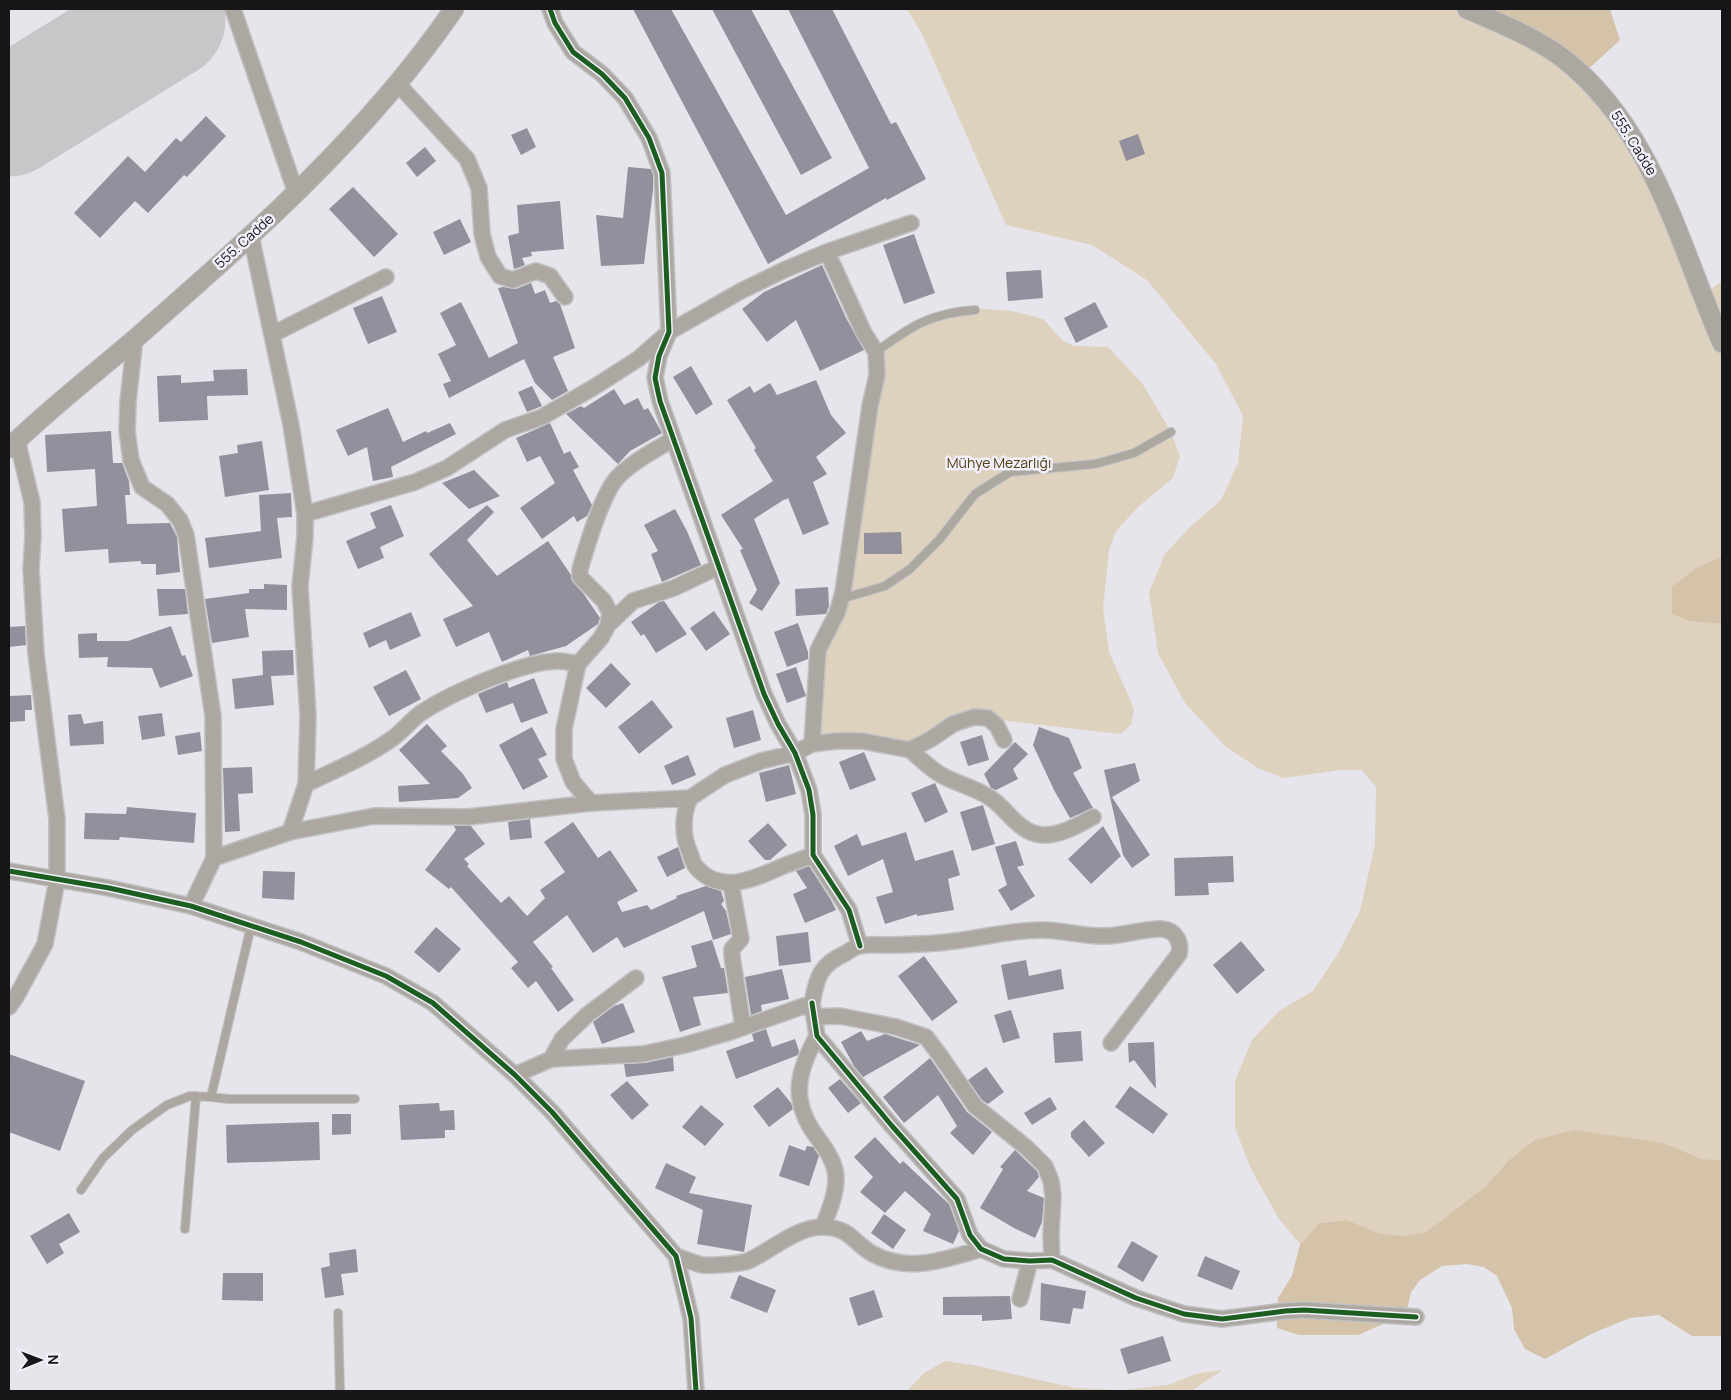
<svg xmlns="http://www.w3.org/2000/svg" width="1731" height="1400" font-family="Manrope,sans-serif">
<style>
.green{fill:#ded1be}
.forest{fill:#d4c3a8}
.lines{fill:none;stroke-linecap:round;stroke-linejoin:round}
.runway{stroke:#c8c6c8;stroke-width:119}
.building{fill:#92909c}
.service-casing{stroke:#c1c1c4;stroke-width:10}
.minor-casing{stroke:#c1c1c4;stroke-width:18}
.tertiary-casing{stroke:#c1c1c4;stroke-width:21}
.service{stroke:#aca7a0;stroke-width:8}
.minor{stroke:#aca7a0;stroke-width:15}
.tertiary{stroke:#aca7a0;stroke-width:19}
.cycleway-casing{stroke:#f1f0fb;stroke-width:8}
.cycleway{stroke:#1b5e20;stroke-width:5}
.labels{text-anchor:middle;stroke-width:5;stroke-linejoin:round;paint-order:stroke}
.street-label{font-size:14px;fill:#161619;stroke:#f1f0fb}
.park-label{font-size:14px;fill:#513b0f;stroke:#f1f0fb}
</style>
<rect width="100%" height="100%" fill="#e6e5eb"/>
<path class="green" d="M907,9h560l57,26 99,87 80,173 19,-14v275l-26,12 -24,18v28l16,7 34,3v536l-20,-1 -40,-16 -154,18 -23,26 -59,45 -24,4 -24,-3 -31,-13 -27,3 -20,21 -21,-25 -28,-50 -16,-41v-47l17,-41 27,-29 34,-20 24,-36 23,-44 15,-67 1,-57 -14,-17h-21l-58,8 -25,-10 -33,-22 -40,-43 -27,-50 -9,-61 16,-38 25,-27 31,-27 17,-37 5,-47 -27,-52 -69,-84 -55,-35 -86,-20 -84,-191z
M971,308l41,3 31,8 20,22 11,5 34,1 34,36 29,49 9,24 -7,22 -35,29 -22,24 -7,19 -6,58 6,44 25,57 -3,16 -11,9 -146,-17 -64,33 -98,-6 6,-94 19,-37 39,-261 34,-27z
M945,1361l28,4 102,23 49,2 44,-5 31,-12 24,-3 -32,21h-284l17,-18z"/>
<path class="forest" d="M1467,9h143l10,31 -38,35z
M1722,556v68l-34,-3 -16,-7v-28l24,-18z
M1575,1130l88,13 39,16 20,1v176h-30l-33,-21 -29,3 -37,15 -48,26 -20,-10 -11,-20 -2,-21 -15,-32 -13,-9 -17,-3 -25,2 -22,14 -9,12 -5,22 -48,21h-59l-22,-7 1,-30 14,-22 8,-32 20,-21 27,-3 31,13 24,3 24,-4 59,-45 23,-26 27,-21z"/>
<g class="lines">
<path class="runway" d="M9,117l157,-97 -7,-11"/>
</g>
<path class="building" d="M633,9h38l115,206 83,-47 -81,-159h44l59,115 5,-2 30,57 -39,21 -1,-2 -118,66z
M712,9h39l81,149 -31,17z
M206,116l20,20 -39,41 -3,-2 -36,38 -13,-12 -35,37 -26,-25 54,-57 17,16 31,-34 5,4z
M527,128l9,19 -15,8 -10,-20z
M1138,134l7,20 -19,7 -7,-20z
M425,147l11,14 -19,16 -11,-14z
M628,167l23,2 2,6v15l-9,74 -43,2 -5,-51 27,3z
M353,187l45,47 -24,23 -45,-48z
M560,201l4,48 -33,3 1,4 -10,2 3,7 -11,4 -6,-33 11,-3 -2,-28z
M460,219l11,23 -27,13 -11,-23z
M914,234l21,59 -31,11 -21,-59z
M822,265l24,53 18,32 -44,21 -24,-51 -29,22 -25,-33 22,-17z
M1041,270l2,28 -35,3 -2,-29z
M531,283l4,11 10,-4 5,13 6,-2 4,3 15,44 -22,9 15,34 -16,9 -17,-17 -11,-24 -75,39 -6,-14 8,-3 -13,-27 18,-9 -16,-32 21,-11 28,56 29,-15 -20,-55 5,-1 13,2z
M382,296l15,36 -29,12 -15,-36z
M1095,302l13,25 -32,16 -12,-25z
M691,366l22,38 -17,11 -23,-38z
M247,369l1,26 -41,1 1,24 -49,2 -2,-46 24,-1v8l33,-2 -1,-11z
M816,380l15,35 15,18 -30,24 11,17 -14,8 16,42 -26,11 -15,-37 -3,2v-1l-31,20 26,64 -18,28 -13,-8 8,-13 -17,-40 3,-1 -22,-34 52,-34 -19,-31 2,-2 -29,-48 23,-14 4,7 16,-10 7,12z
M532,386l10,20 -15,6 -9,-20z
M614,389l10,16 14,-7 6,12 4,-2 14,25 -32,18 -12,13 -52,-50 15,-8 3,2z
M388,408l15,34 23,-11 1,2 23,-10 6,11 -65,33 2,10 -20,4 -6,-34 -19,9 -12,-26z
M550,423l14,31 6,-3 9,16 -6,3 19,35 -5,11 -10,6 -3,-6 -32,23 -22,-31 35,-25 -15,-27 -13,6 -11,-24z
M111,431l2,32h9l7,18 1,14h-5l2,29 43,-1 7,14 3,35 -24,3v-11h-15v-3l-32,2 -1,-14 -43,3 -3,-43 35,-3 -2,-37 -48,3 -2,-37z
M262,441l7,49 -44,7 -6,-41 19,-3 -1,-8z
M474,470l26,26 -31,13 -27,-26z
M291,493l1,24 -15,1 5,40 -73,10 -4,-30 56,-7 -2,-36z
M391,505l13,31 -24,11 4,11 -26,11 -12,-28 30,-13 -6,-15z
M487,505l7,7 -27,28 30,36 51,-35 23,34 1,6 11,12 17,25 -2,6 -32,22 -36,10 -2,-6 -26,12 -13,-30 -33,15 -13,-28 30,-13 -44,-52z
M675,509l12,22 14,34 -39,17 -11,-28 7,-3 -14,-26z
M901,532l1,22h-38v-21z
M264,584l23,1v25l-42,-1 4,28 -37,6 -7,-44 44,-6v-4h15z
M828,587l1,19 -3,8 -30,2 -1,-27z
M157,589h28l3,25 -29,2z
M664,601l23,33 -31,19 -12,-19 -3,2 -10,-14 28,-20z
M714,611l16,23 -24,17 -16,-23z
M411,612l10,24 -31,14 -4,-10 -17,8 -6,-15z
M798,623l10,29v7l-21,8 -13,-35z
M25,626l1,19 -17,2v-20z
M171,626l11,30 3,-1 8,21 -33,12 -8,-20 -45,-1 1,-10 -29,1 -1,-24 19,-1v8h31z
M293,650l1,25 -23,1 3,29 -39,4 -3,-30 31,-4 -1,-24z
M611,663l20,21 -25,24 -20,-20z
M796,667l10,29 -19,7 -11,-29z
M406,670l15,29 -32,17 -16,-29z
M534,678l14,35 -27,10 -8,-20 -27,10 -8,-19 29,-12 2,6z
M31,695l1,15h-7v11l-16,1v-26z
M652,700l21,27 -34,27 -21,-27z
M753,710l8,30 -27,8 -8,-30z
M162,713l3,23 -23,4 -4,-24z
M81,714l3,10 19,-3 1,23 -34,2 -2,-31z
M427,724l20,22 -6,5 22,23 9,14 -14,10 -59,4 -1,-16 32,-2 -31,-34z
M532,727l15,28 -9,4 10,18 -25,13 -24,-45z
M1039,727l30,11 13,30 -9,5 20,35 -23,10 -16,-28 -21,-45z
M200,732l2,19 -24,4 -3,-19z
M982,735l7,25 -21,6 -8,-24z
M1015,742l13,12 -15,15 5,10 -22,11 -5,-2 -7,-14z
M864,752l12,28 -26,10 -11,-28z
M688,755l8,20 -24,10 -8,-19z
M1135,763l5,18 -28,16 38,58 -18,13 -9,-13 -19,-85z
M789,765l7,29 -30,8 -7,-29z
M252,767l1,26 -15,1 2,37 -15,1 -2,-64z
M935,783l13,29 -23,11 -14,-30z
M983,805l12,39 -23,7 -12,-39z
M127,807l69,6 -2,30 -74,-6 -1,3 -35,-1 1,-26 41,1z
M530,819l2,19 -22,2 -2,-18z
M573,822l25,36 12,-8 28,41 -21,11 5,10 25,-7 4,5 26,-12 -1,-2 30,-10 15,5 3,10 -3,3 5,7 5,23 -18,6 -9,-29 -80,37 -7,-11 -24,16 -26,-38 -34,27 20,25 -2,1 23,32 -16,12 -22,-31 -8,7 -17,-20 7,-6 -67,-75 -2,2 -24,-19 31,-40 -2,-4h17l14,18 -21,15 5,5 -2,2 34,37 8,-7 18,20 18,-18 -5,-8 25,-18 -21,-30z
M768,823l19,22 -17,15h-5l-17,-19z
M1103,826l18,30 -30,28 -23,-25z
M906,832l9,29 38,-11 7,25 -12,4 6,31 -37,6v-2l-32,10 -9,-27 17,-5 -10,-33 -35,17 -14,-30 23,-12 5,12z
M1016,841l8,24 -7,2 18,29 -24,15 -13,-21 9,-5 -12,-38z
M678,847l7,21 -18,9 -10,-20z
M1233,856l1,26 -26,1 1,12 -34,1 -1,-38z
M809,866l22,34 5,10 -31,13 -12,-29 14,-6 -11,-17z
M263,871l32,1 -1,28 -32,-2z
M436,927l25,22 -22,24 -25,-21z
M808,932l3,30 -32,4 -3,-30z
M712,940l9,28h3l4,25 -35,4 8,28 -21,7 -18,-55 35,-10 -6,-21z
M1241,941l24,29 -28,24 -24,-29z
M924,956l34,46 -26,19 -34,-45z
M1026,960l3,16 32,-7 3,20 -56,11 -7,-35z
M782,969l7,30 -28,6 1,6 -11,4 -6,-38z
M623,1003l12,29 -33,12 -9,-22 21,-16z
M1011,1010l9,28 -17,5 -9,-28z
M766,1029l6,18 23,-8 4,12 -1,4 -62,24 -10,-28 28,-10 -2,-7z
M861,1031l6,10 18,-7 35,11 -57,32 -9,-11 -13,-24z
M1081,1031l2,30 -28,2 -2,-30z
M1154,1042l2,47 -22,-29 -5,3 -1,-20z
M9,1054l76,27 -25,70 -51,-19z
M673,1057l1,14 -48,6 -2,-13 21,-1z
M930,1058l37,54 25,20 -19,23 -23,-22 7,-7 -19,-31 -34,28 -21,-26z
M986,1067l18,25 -16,12 -6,-4 -14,-20z
M840,1079l21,24 -13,10 -20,-25z
M627,1081l22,24 -17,15 -22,-25z
M1130,1086l38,28 -15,20 -38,-27z
M778,1087l13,16 2,6 -24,18 -16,-21z
M1050,1097l7,12 -25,16 -8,-12z
M439,1103l1,8 14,-1 1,20h-10v8l-44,2 -2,-35z
M701,1105l23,19 -19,22 -23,-19z
M332,1114h19v20l-19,1z
M1084,1120l21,23 -16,14 -18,-20v-5z
M319,1122l1,38 -93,3 -1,-38z
M875,1137l25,27 3,-3 46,43 10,27 -6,13 -30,-13 8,-17 -26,-23 -20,22 -25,-21 13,-15 -19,-20z
M789,1145l16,6 2,-5 6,1 6,9 -10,30 -30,-10z
M1015,1150l22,21 2,6 -12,14 17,7 -2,24 -7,16 -21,-10 -34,-20 23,-39 -3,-2z
M666,1163l30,14 -7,16 63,12 -8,47 -47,-8 6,-34 -48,-22z
M69,1213l11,19 -21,12 5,9 -17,11 -17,-28z
M884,1214l22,16 -13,19 -22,-16z
M1132,1241l26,15 -15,26 -26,-15z
M356,1249l2,23 -17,2 3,21 -19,3 -4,-30 9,-2 -1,-13z
M1205,1256l35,15 -8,19 -35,-14z
M223,1273h40v28l-41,-1z
M739,1275l37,15 -9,23 -37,-15z
M1041,1283l45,8 -3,18 -10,-1 -3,16 -30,-4z
M874,1290l9,27 -25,9 -9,-28z
M1010,1296l2,23 -30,2v-6h-39v-18z
M1163,1336l8,25 -43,13 -8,-25z"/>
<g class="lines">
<defs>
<path id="service" d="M876,352c35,-26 55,-39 99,-42
M841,599l44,-13 25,-17 29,-29 36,-46 35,-22 85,-8 39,-11 37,-21
M251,926l-40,171 17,2h127
M81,1190l22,-32 29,-28 35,-25 23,-9 21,1
M185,1229l11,-133
M338,1313l2,78"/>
<path id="minor" d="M233,9l63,184
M550,9l5,14 18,29 29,22 23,24 24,40 13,35 7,159 -10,24 -4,22 5,23 104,293 14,30 17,29 14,37 4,25v40l36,55 11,36
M398,84l69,75 12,29 3,46 6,23 12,19 13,4 23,-9 14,5 15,21
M251,236l40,189 14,89v23l-5,49 8,130 -2,68 -16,48
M273,334l113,-57
M135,338l-7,64 -1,29 4,29 11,27 25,17 13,16 6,15 27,181 1,142 -23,48
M305,514l110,-32 32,-14 58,-38 37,-13 49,-28 47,-30 31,-27 72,-41 43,-21 43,-18 84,-29
M608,625l25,-24 41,-13 44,-21
M812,744l6,-94 19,-37 6,-21 27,-186 7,-31 -1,-23 -12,-19 -37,-81
M910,750c10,8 21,20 33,26 15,8 32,12 46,21 18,11 29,36 53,38 18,1 36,-10 51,-18
M306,784c29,-14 61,-27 87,-46 10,-7 18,-18 28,-25 30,-20 102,-52 138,-52 6,0 13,2 19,3
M690,798c-8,17 -8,38 0,55 2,5 3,11 6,14 24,28 58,12 85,0 10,-4 21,-8 32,-12
M591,803l-18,-21 -9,-23v-30l14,-65 23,-26 7,-13 2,-12 -6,-12 -24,-24v-8c7,-23 21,-72 36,-90 15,-17 38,-28 57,-40
M214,858l76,-26 84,-16 94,1 123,-14 99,-5 35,-23 36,-14 34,-8 17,-9 24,-3h26l48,9 21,-11 22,-15 21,-7 14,1 9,8 7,14
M9,871l100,17 82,18 110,36 85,34 47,27 82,72 37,37 124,144 15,62 5,73
M731,884l10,55 -9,10v7l11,71
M812,1003l5,33 75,90 65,73 13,36 11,14 23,10 26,2 22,-1 84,38 48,16 38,5 63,-8 19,-1 112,7
M9,1007l7,-10 29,-53 12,-64v-61l-21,-165 -5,-85 2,-33 -1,-34 -15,-62
M814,1017l26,-1 56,11 30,10 13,17 36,52 52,42 18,18 6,15 2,15 -2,39 1,25
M817,1036c-20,36 -27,65 0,101 8,11 19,26 19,41 0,17 -7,33 -13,48
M551,1059l11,-20 25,-24 49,-37
M515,1075l36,-16 92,-5 42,-9 45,-13 82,-29c5,-27 8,-38 34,-50 4,-3 9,-6 14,-7 8,-2 18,-1 26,-1 17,0 33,-1 50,-2 35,-2 70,-13 105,-13 21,0 41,6 61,6 21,1 40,-8 60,-7 13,1 20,13 17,25l-68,89
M676,1256c9,3 18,7 26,9 9,1 38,-1 46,-4 21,-9 51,-36 76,-34 27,1 29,16 49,27 35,19 72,6 108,-5
M1020,1299l10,-38"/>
<path id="tertiary" d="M1467,9c30,13 72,30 97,50 89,70 115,185 158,284
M9,448c40,-39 84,-73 126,-109 115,-101 232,-203 319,-330"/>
</defs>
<use href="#service" class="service-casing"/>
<use href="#minor" class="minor-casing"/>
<use href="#tertiary" class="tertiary-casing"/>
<use href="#service" class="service"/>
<use href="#minor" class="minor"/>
<use href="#tertiary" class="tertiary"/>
<defs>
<path id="cycleway" d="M550,9l5,14 18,29 29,22 23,24 24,40 13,35 7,159 -10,24 -4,22 5,23 104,293 14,30 17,29 14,37 4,25v40l36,55 11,36
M9,871l100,17 82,18 110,36 85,34 47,27 82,72 37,37 124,144 15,62 5,73
M812,1003l5,33 75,90 65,73 13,36 11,14 23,10 26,2 22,-1 84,38 48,16 38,5 63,-8 19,-1 112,7"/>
</defs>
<use href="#cycleway" class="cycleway-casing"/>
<use href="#cycleway" class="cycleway"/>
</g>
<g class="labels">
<g class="street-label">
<text transform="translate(1634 143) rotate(58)" y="5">555. Cadde</text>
<text transform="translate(244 241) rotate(-42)" y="5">555. Cadde</text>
</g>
<g class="park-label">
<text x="999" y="468">Mühye Mezarlığı</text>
</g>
</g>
<rect width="1731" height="1400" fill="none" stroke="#161619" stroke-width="20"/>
<g transform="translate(40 1360) rotate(89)" stroke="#f1f0fb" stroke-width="4" paint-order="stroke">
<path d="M0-4L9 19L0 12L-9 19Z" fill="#161619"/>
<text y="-8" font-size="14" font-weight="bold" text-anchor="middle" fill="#161619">N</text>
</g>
</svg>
